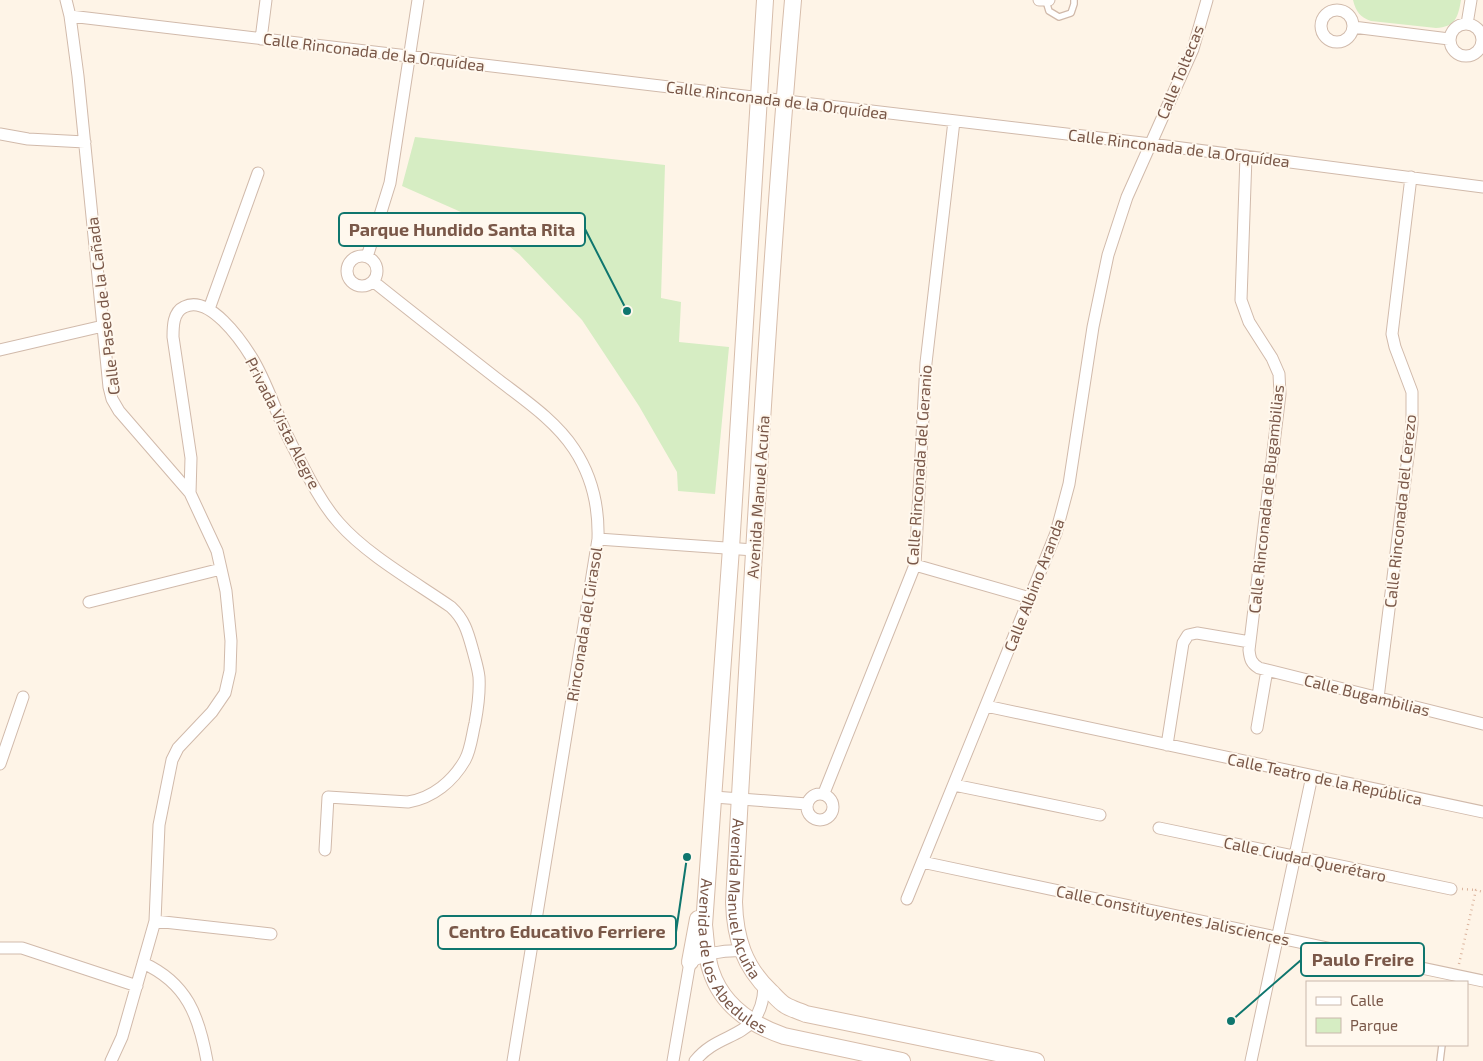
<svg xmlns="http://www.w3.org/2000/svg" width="1483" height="1061" font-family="'Exo 2',sans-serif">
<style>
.green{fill:#d6edc3}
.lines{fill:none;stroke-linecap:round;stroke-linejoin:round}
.lane-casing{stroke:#d1baab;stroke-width:8}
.street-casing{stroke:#d1baab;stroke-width:13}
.secondary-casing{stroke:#d7bdab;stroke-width:18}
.path{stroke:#dbb49e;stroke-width:2.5;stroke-dasharray:1 4;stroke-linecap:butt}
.lane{stroke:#fff;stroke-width:5.5}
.street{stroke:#fff;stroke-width:11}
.secondary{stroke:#fff;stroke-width:16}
.labels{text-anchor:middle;stroke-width:4;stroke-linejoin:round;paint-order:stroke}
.street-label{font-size:16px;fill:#7a5849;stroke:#fff8ee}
.leader{fill:none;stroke:#0f766e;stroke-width:2}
.callout-dot{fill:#0f766e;stroke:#fff8ee;stroke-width:2}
.callout{fill:#fff8ee;stroke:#0f766e;stroke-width:2}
.callout-label{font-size:18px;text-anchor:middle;font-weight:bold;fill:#7a5849}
</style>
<rect width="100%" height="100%" fill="#fef4e7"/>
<path class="green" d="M1353,0h108c-3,18 -6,27 -25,28l-65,-7c-11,-4 -15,-9 -18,-21z
M415,137l250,28 -4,133 20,4 -2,40 50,5 -14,147 -37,-3 -1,-19 -38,-66 -57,-86 -63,-66 -49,-38 -68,-30z"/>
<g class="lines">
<defs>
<path id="lane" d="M1046,1l3,10 10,6 12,-4 3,-9v-4
M1440,1061l2,-16"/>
<path id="street" d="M66,0l4,16 8,60 31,311 3,12 7,12 71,82 13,28 14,30 9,40 5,50 -1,30 -5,22 -13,19 -34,36 -6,12 -13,65 -4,96 -33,116 -11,24
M1039,0h10
M1321 26a16 16 0 1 1 32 0a16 16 0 1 1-32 0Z
M70,16l1081,128 332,43
M1450 40a16 16 0 1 1 32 0a16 16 0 1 1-32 0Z
M1467,24l4,-24
M1353,27l96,12
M261,39l5,-39
M0,134l28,5 57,3
M1246,156l-5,144 8,22 23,36 7,16 1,20 -31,256c1,9 2,13 10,18l224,56
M347 271a15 15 0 1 1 30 0a15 15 0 1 1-30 0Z
M367,257l23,-74 28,-183
M374,282c40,32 81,64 122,96 27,21 59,42 78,71 18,27 25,57 24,90l-85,522
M209,309l49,-136
M0,350l103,-24
M190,493l1,-35 -18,-121c0,-10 0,-25 11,-30 25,-13 57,33 68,51 16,26 25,59 40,87 13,25 28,57 47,78 28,32 76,59 112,84 14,13 17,26 22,44 2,8 5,17 6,26 1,16 -1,30 -4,46 -3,12 -4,26 -10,37 -12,21 -32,38 -57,42l-80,-5 -3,53
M598,539l156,11
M915,565l115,33
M89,602l132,-33
M1378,698l34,-274v-32l-17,-45 -3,-13 19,-157
M986,706l497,106
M1257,728l10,-58
M1167,745l16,-102 5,-8 9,-2 53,9
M0,764l23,-67
M954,785l146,30
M824,793l91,-228 11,-202 28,-242
M807 807a13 13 0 1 1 26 0a13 13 0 1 1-26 0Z
M714,797l93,7
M1159,828l292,61
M922,862l561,119
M907,899l149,-366 13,-49 24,-157 15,-72 19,-58 66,-148 14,-49
M155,921l116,13
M0,948h22l115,38
M143,963c44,20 56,53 64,98
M673,1061l17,-99c18,-9 32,-12 52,-11
M695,1061c26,-33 67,-19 69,-75
M1251,1061l61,-285"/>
<g id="secondary">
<path id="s1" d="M765,0l-34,548 -27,377c2,16 2,32 7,46 11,34 41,54 73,65l118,25"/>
<path id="s2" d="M793,0c-26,300 -42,602 -59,902 1,36 10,65 37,90 4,4 9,10 14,13 6,4 15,6 21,9l230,47"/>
<path d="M690,962l8,-43"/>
</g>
</defs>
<use href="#lane" class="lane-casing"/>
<use href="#street" class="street-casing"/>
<use href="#secondary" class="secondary-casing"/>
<path class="path" d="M1462,889l14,1
M1459,964l17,-74 7,2"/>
<use href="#lane" class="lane"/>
<use href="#street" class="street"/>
<use href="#secondary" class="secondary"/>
</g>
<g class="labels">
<g class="street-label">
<text transform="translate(374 52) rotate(7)" y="6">Calle Rinconada de la Orquídea</text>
<text transform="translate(1180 72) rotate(-68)" y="6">Calle Toltecas</text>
<text transform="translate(777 100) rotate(7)" y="6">Calle Rinconada de la Orquídea</text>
<text transform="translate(1179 148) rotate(7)" y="6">Calle Rinconada de la Orquídea</text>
<text transform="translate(103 306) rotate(-97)" y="6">Calle Paseo de la Cañada</text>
<text transform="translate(283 423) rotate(63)" y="6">Privada Vista Alegre</text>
<text transform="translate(919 465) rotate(-86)" y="6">Calle Rinconada del Geranio</text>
<text transform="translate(758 497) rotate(-86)" y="6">Avenida Manuel Acuña</text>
<text transform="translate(1266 499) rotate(-84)" y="6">Calle Rinconada de Bugambilias</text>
<text transform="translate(1400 511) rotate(-84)" y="6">Calle Rinconada del Cerezo</text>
<text transform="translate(1034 585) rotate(-69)" y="6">Calle Albino Aranda</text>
<text transform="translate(584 624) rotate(-81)" y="6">Rinconada del Girasol</text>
<text transform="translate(1367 695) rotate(14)" y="6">Calle Bugambilias</text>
<text transform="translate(1325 779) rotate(12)" y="6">Calle Teatro de la República</text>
<text transform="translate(1305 859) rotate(12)" y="6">Calle Ciudad Querétaro</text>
<text dy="6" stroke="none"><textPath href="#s2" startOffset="902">Avenida Manuel Acuña</textPath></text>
<text transform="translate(1173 915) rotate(12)" y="6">Calle Constituyentes Jalisciences</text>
<text dy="6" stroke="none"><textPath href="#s1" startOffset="968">Avenida de los Abedules</textPath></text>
</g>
</g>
<path class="leader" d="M627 311L585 229M687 857L676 932M1231 1021L1301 960"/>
<g class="callout-dot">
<circle cx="627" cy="311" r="5"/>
<circle cx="687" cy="857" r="5"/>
<circle cx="1231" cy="1021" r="5"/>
</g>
<g class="callout">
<rect x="339" y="213" width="246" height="33" rx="5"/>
<rect x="438" y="916" width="238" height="33" rx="5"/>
<rect x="1301" y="943" width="123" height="33" rx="5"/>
</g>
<g class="callout-label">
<text x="462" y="236">Parque Hundido Santa Rita</text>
<text x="557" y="938">Centro Educativo Ferriere</text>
<text x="1363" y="966">Paulo Freire</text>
</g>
<rect x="1306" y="981" width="162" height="65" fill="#fff8ee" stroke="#cab8ac"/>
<rect x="1316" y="997" width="25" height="8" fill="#ffffff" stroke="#cab8ac"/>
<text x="1350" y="1006" font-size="15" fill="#7a5849">Calle</text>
<rect x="1316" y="1018" width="25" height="15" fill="#d6edc3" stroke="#cab8ac"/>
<text x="1350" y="1031" font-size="15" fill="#7a5849">Parque</text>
</svg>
